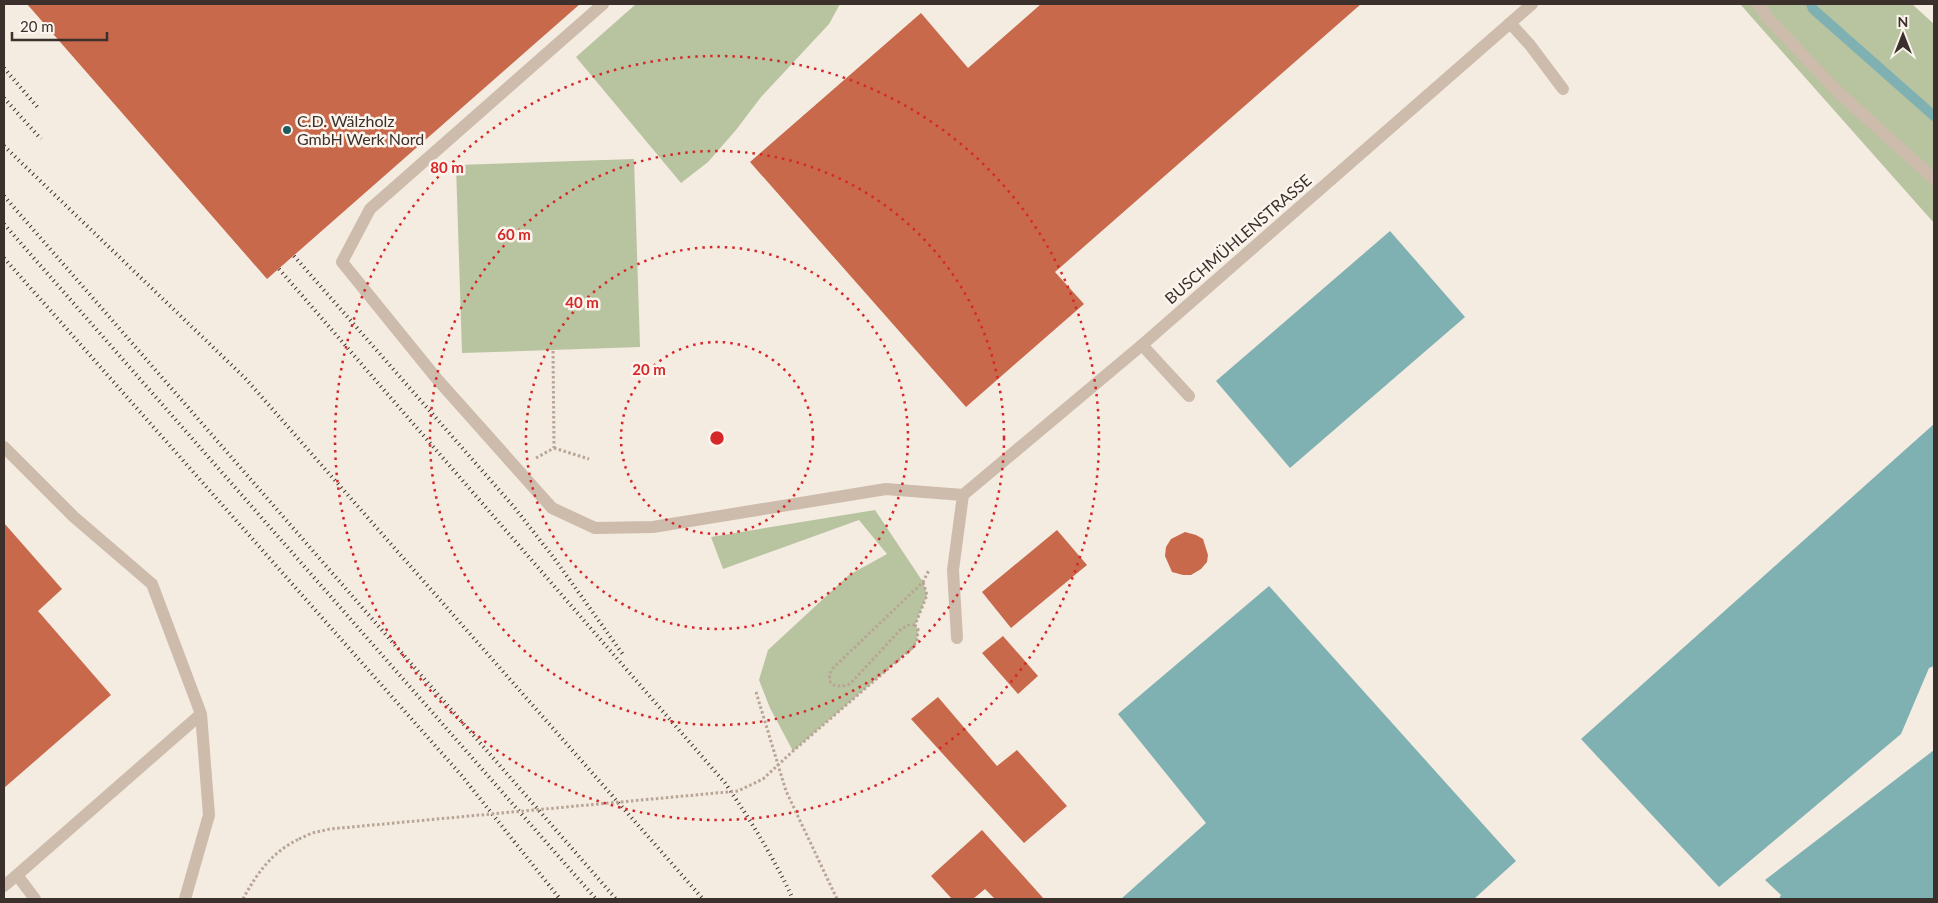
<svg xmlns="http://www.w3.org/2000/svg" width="1938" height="903" font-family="Lato,sans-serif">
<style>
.green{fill:#b8c4a0}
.water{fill:#7fb0b2}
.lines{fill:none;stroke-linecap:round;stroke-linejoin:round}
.stream{stroke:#7fb0b2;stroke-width:10}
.building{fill:#c8694b}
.path{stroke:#b9a596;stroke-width:3;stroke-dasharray:2.5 2.5;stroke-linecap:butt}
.lane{stroke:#cdbbac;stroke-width:12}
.street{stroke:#cdbbac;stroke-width:12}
.rail{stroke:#3b302b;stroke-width:4;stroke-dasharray:1 4;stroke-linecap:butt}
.path-bridge{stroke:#b9a596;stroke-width:3;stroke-dasharray:2.5 2.5;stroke-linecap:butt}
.ring{fill:none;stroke:#d62828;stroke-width:2.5;stroke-dasharray:2.5 5}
.poi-dot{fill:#1f5a5e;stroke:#fbf5ee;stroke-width:2}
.labels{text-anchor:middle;stroke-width:5;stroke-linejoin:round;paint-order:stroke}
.poi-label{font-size:16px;fill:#3b302b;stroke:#fbf5ee;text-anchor:start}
.street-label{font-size:16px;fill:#3b302b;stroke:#fbf5ee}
.centre{fill:#d62828;stroke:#fbf5ee;stroke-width:2.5}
.ring-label{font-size:15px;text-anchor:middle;font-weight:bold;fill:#d62828;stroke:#fbf5ee;stroke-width:5;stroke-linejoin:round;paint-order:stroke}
</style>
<rect width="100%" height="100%" fill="#f4ebe1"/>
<path class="green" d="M636,4h204l-11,20 -68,73 -25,33 -28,32 -27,21 -105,-126z
M1740,4h172l22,20v199z
M634,159l6,188 -178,6 -6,-188z
M875,510l48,72 4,13 -12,30 3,4 -1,12 -6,8 -118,102 -23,-43 -11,-28 9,-30 81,-75 38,-21 -28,-34 -136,49 -12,-32z"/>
<path class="water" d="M1390,231l75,86 -175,151 -74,-87z
M1934,424v242l-5,2 -28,66 -182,153 -138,-148z
M1269,586l247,275 -42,38h-353l85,-76 -88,-109z
M1934,750v149h-155l2,-4 -16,-15z"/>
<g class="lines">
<path class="stream" d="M1811,4l2,5 121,107"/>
</g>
<path class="building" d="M27,4h553l-313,275z
M1041,4h320l-306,268 29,32 -118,103 -216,-245 171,-149 47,55z
M4,523l58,66 -24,22 73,84 -107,93z
M1057,530l30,35 -76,63 -29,-36z
M1185,532l11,3 7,4 5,16 -1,7 -6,7 -10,6h-8l-11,-3 -7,-16 1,-9 5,-8z
M1003,636l35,40 -20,18 -36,-41z
M938,697l59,69 20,-16 50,56 -43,37 -113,-124z
M982,830l62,69h-49l-10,-10 -12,10h-21l-21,-23z"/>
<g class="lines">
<path class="path" d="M554,448l35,11
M536,458l18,-10 -1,-99
M915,625h-6l-8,4 -51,55c-14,5 -26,1 -18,-15l91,-87 6,-12
M911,649l6,-8 1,-12 -3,-4 12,-30 -4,-13
M756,692l30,99 51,108
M243,899c14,-26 29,-47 56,-60"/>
<path class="lane" d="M603,4l-233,205 -28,53 95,117 115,129 43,20 58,-1 233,-38 77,6 -10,75 4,68
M1758,4l10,14 69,73 97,88
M1510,23l20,22 33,44
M1142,345l47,51
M4,447l70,70 78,67 49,130 -184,161 18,24
M4,886l13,-11
M185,899l24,-84 -8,-101"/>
<path class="street" d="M963,495l179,-150 390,-341"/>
<path class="rail" d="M4,68l35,41
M4,98l37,41
M4,146l241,232 458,521
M4,196l612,703
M4,224l592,675
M294,256l220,251 40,51 70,98
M4,258l458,518 98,123
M279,269l446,514c26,38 49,75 68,116"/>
<path class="path-bridge" d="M299,839l13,-6 18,-4 408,-38 25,-12 30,-28 118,-102"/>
</g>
<g class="ring">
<circle cx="717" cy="438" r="96"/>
<circle cx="717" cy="438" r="191"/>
<circle cx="717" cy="438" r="287"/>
<circle cx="717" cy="438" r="382"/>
</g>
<circle class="poi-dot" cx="287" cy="130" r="5"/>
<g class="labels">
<g class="poi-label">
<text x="297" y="127">C.D. Wälzholz<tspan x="297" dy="18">GmbH Werk Nord</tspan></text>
</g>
<g class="street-label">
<text transform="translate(1238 239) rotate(-41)" y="6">BUSCHMÜHLENSTRASSE</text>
</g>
</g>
<circle cx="717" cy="438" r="8" class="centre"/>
<g class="ring-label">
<text x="447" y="173">80 m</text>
<text x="514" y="240">60 m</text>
<text x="582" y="308">40 m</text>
<text x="649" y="375">20 m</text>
</g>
<rect width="1938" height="903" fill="none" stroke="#3b302b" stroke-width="10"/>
<g transform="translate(1903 35)" stroke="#fbf5ee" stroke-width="4" paint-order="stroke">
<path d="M0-4L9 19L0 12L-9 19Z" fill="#3b302b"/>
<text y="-8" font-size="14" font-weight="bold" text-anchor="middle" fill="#3b302b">N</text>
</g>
<path d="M12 32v8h95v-8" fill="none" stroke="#3b302b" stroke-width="2.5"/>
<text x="20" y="32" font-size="15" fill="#3b302b" stroke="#fbf5ee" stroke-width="4" paint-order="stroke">20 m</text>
</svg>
